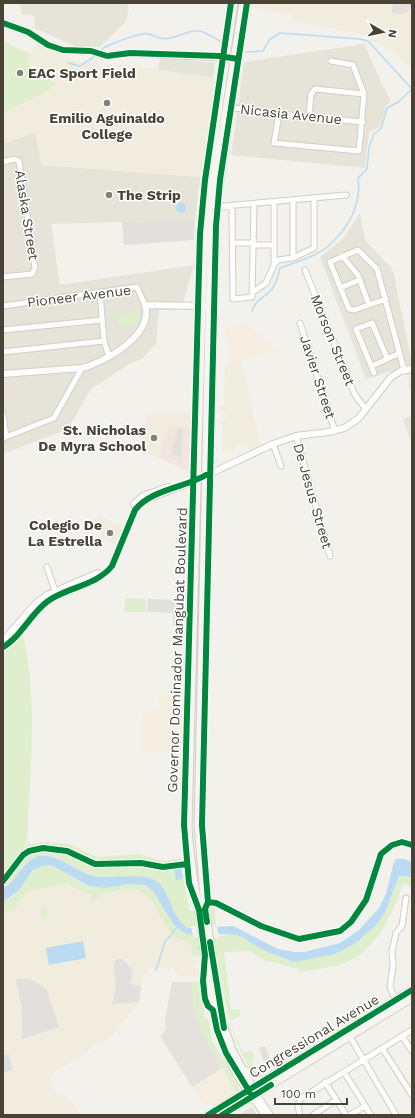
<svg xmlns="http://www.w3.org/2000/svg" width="415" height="1118" font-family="'Work Sans',sans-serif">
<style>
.residential{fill:#e6e3d9}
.commercial{fill:#f5eddf}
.industrial{fill:#e5e2dd}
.education{fill:#f0ecde}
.medical{fill:#f1e5e0}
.green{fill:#dfeecc}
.parking{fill:#e1e0dc}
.water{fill:#bbdbf2}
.pier{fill:#f2f1ec}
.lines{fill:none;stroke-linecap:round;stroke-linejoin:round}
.stream{stroke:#bbdbf2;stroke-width:1.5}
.minor-casing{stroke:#d0cec9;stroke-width:7}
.tertiary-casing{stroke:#d0cec9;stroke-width:8}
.secondary-casing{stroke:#d2cec3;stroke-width:9}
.minor{stroke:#fdfdfc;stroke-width:5}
.tertiary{stroke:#fdfdfc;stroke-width:6}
.secondary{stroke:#f7f5ef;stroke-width:7}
.cycleway-casing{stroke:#fff;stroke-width:8}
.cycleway{stroke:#00873e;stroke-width:6}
.poi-dot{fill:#848076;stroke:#fff;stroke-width:1.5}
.labels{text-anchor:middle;stroke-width:3;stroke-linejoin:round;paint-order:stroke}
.poi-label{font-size:14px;font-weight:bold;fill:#494337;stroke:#fff;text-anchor:start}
.street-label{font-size:14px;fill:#494337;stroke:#fff}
</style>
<rect width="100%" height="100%" fill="#f2f1ec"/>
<path class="residential" d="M20,3h107l2,6 -3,12 -26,26 -25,-1 -40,-18 -1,-12 -12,-2z
M364,44l26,57 -5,6 -1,10 -4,10 -11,5 -4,36 -134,-13 13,-93z
M160,57l55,6 -2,15 -55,-8z
M35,132l7,33 158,12 -5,43 -144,4 9,61 134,-20 -11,37h-7v8h-17l-3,34 -13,14 -12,5 -40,26 -23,40 -65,25v-310z
M360,213l5,27 28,30 19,94 -46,15 -46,-122 23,-18z
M412,416v29l-9,-26z"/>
<path class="commercial" d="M246,323l33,28 -48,11 -6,-35z
M183,690l-2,61 -39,2v-39l19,-7 -4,-12z
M222,1068l14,24 -24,15 -2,-3 -5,3 -13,-20z"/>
<path class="industrial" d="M172,982h20l2,27 7,21 21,38 -30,19 -32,-51 6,-7 -1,-10z
M252,1107l5,8h-18z"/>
<path class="education" d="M252,3h160v64l-31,-23 -24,-11 -65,-12 1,-6 -42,-7z
M39,39l22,11 2,5 5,1v3l17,5 11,-5 4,8 24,-2 92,13 -16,99 -158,-12 -7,-33 -32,12v-103l27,13z
M241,359l20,89 -11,5 -3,-12 -25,12 1,-28 -4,-1v-2h4l3,-4 1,-4 -4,-4 -4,-1v-4h5l1,-41z
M412,372v27l-7,-26z
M148,413h43l-1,14h-21l-10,31 -20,-8z
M96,515l27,11 -8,19 -12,-5z
M68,883l5,4 19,7 5,7 1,-6 27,-6 17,3 7,4 15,26 19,19 8,3 3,16h3v5l-3,1 1,2h4l1,9 -20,-1 -5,-4 -2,-5 -23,1 -7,9 -4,25 -26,33 -60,38 -3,5 4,12 16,10 10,15h-77v-201l4,-1 19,-21z"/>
<path class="medical" d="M169,426l21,1 -2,44 -29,-13z"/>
<path class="green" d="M3,41l27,13 -2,12 28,18 -14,10 -39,19z
M138,313v11l-20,1 -1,-11z
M125,598l21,1v13h-21z
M23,636c16,64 6,142 4,208l18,-2 24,2 28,13 42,-3 24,7 17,-3 9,53 25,-3 3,20 -26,1 -8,-4 -8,-10 -12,-28 -18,-10 -48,-1 -16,-5 -25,-14 -40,20 -13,11v-236l7,-3z
M48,865c16,3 26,17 41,21 20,6 48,-12 63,5 9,9 14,23 22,34l44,11 11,-2 11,2 25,15 29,11 4,-1 57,-18 9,-7 21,-23 14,-37h7l6,2v9l-9,-4c-10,32 -29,72 -64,82 -13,3 -27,5 -40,7l-1,-3 -34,-9 -15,-9 -25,1 7,57h8l1,7 -9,4 1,7 11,26 8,-3 3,7 -3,3 5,9 -3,3c-25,-35 -28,-78 -36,-119l-24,4 -2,-13c-7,-3 -16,-6 -21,-13 -13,-15 -15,-39 -38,-42 -11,-1 -23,4 -34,6l-1,6 -6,-1 1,-6 -19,-7 -5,-4 -42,9 -12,18 -11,4v-12c6,-3 11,-6 15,-12 9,-10 14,-25 30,-25z
M46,906l2,11 -6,2 -2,-12z
M192,982h8l5,37h3l5,23 25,44v4l-2,2 -35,-62 -7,-21z"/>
<path class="parking" d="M393,3h19v4l-5,5 -7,2 -8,-1z
M195,220l-1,20 -70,5 -2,-23z
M178,428h5l-2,30 -10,-5z
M148,599l27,1 7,10 -1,17 -8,-1v-13l-26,-1z
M117,959h6l10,12 -3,13 11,2 -2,16 -27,2 4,-14 -2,-27z
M16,979h14l16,9 13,39 -37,12v-30z
M265,1046l5,13 -6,3 -5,-14z
M9,1055l4,15 -10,3v-17z"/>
<path class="water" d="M176 208a5 5 0 1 1 10 0a5 5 0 1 1-10 0Z
M39,856c22,-2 35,16 56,20 16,3 49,-4 61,5 16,11 13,34 32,47l45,-2 45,23 17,3h9l36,-9 19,-13 20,-22 7,-14 7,-29 3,-6h8l8,3v16l-6,-2h-7l-14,37 -10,13 -19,17 -21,11 -41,8 -29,-11 -25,-15 -14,-2 -34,1 -9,-3 -9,-7 -21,-34 -8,-6 -17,-1 -24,4 -15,-2 -38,-21 -9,1 -9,4 -15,21 -15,11v-14c15,-7 18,-26 36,-32z
M181,867l2,12 -7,1 -2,-12z
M83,941l3,17 -37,7 -3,-17z"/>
<path class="pier" d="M191,926h26l2,12 -26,-1z"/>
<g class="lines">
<path class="stream" d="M102,49c5,-4 39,-17 47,-15 8,3 12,6 21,4 8,-1 21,-9 30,-7 7,2 14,7 20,10
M246,52l17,-1 6,-11 11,-7 80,6 8,2 44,48 -14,13 -11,6 -6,21 -7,5 -5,13 -2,22 -9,9c4,27 -11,53 -32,70 -11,9 -33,15 -46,20 -2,7 -3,16 -9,22 -8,10 -13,6 -19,21
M68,63l12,3 14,-9
M156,970l9,-28 13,-16"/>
<defs>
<path id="minor" d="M331,61l22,4 11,29
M229,107l50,7 84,8
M279,114l-5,29 85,8 5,-57 -49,-5 -4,5 -2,22
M3,162l11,-3 5,2 16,107 -3,6 -29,3
M293,200v58
M232,206l1,93 19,-2 2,-93
M214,207l132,-12
M233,243h21
M254,245h20
M342,256l16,19 11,30
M274,265v-63
M305,270l50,125 10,13
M340,288l19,-8
M253,292l13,-9 8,-18 4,-5 15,-2 21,-10v-50
M100,293l4,48 5,16
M386,299l-32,11 -5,-1 -19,-47 28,-12 19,19 27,101
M3,306l134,-19 8,18
M300,323l35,108
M3,330l99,-10
M3,352l101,-11
M372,366l28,-13
M374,373l-18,-44 16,-6 15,35
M3,414l3,23
M296,436l34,120
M3,438l51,-20 28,-50
M273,444l8,22
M209,456l8,-249 30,-204
M47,567l9,27
M194,896l-5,-17 -5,-54 16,-591 2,-27 11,-81
M206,909l2,-7 -6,-77 5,-263
M396,1000l-6,-13 3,-21 -1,-15 4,-18 6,-7 4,-28
M349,1035l47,80
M402,1036l10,15
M382,1048l30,47
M344,1072l27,43
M325,1082l21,33
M300,1115l-2,-9 2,-7 112,-69
M313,1115l23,-15
M350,1115l15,-9"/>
<path id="tertiary" d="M3,23l25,9 20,13 15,5 28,1 16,5 23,-3 100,5
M3,374l79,-6c23,-6 72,-33 63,-63l61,1
M134,504l9,-8 25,-9
M3,641l33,-38 11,-8 51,-22
M3,647c17,-9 28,-34 45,-46 19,-14 48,-15 64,-35l23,-56 10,-10 52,-20 76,-36 23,-8 32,-4 16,-4 14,-9 33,-42 10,-6 11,-2
M256,1094l14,21
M252,1096l13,19"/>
<path id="secondary" d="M234,3l-20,137 -10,86 -16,599c1,33 8,66 13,99 8,60 11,123 51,172
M243,3l-28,177 -4,46 -13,599 7,84 17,111 10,30 24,44
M246,1071l17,11
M208,1115l204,-125
M222,1115l190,-117"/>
</defs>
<use href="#minor" class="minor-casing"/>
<use href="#tertiary" class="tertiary-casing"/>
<use href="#secondary" class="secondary-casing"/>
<use href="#minor" class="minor"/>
<use href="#tertiary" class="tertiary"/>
<use href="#secondary" class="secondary"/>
<defs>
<path id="cycleway" d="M231,3l-26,177 -5,54 -16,591 5,58 10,27 6,45 -2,26 2,18 3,7 5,4 4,20 9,23 26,43
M3,23l25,9 20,13 15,5 28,1 16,5 23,-3 89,3 19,3
M3,647c17,-9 28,-34 45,-46 19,-14 48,-15 64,-35l23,-56c17,-21 49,-22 71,-35
M3,881l20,-26 6,-4 14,-3 24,3 28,13 46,-1 22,4 24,-3
M208,902l8,1 45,23 38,13 41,-8 11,-9 15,-22 15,-46 11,-9 10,-3 10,3
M207,922l-2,-13 3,-7 -6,-77 14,-599 4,-46 27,-177
M210,942l14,86
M208,1115l204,-125
M222,1115l49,-30"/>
</defs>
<use href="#cycleway" class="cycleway-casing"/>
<use href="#cycleway" class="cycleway"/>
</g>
<g class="poi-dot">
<circle cx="20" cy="73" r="4"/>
<circle cx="107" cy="103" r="4"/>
<circle cx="109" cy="195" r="4"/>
<circle cx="154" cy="438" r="4"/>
<circle cx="110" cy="533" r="4"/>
</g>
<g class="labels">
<g class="poi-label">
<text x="28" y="78">EAC Sport Field</text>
<text x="107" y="123" text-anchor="middle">Emilio Aguinaldo<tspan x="107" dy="16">College</tspan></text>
<text x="117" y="200">The Strip</text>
<text x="146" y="435" text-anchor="end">St. Nicholas<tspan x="146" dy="16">De Myra School</tspan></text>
<text x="102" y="530" text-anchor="end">Colegio De<tspan x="102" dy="16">La Estrella</tspan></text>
</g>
<g class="street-label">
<text transform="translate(291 114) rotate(6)" y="5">Nicasia Avenue</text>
<text transform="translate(27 215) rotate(81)" y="5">Alaska Street</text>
<text transform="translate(79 296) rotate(-7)" y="5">Pioneer Avenue</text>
<text transform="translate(333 340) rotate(68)" y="5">Morson Street</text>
<text transform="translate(318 377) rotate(72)" y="5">Javier Street</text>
<text transform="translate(313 496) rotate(74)" y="5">De Jesus Street</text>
<text transform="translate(177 650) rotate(-88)" y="5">Governor Dominador Mangubat Boulevard</text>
<text transform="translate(314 1036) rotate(-31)" y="5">Congressional Avenue</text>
</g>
</g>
<rect width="415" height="1118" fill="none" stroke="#494337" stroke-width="8"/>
<g transform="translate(383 32) rotate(99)" stroke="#ffffff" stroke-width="3" paint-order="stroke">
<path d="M0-3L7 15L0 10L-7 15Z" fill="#494337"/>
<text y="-6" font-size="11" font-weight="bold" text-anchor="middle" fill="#494337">N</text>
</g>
<path d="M275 1098v6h72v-6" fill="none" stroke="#494337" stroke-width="2"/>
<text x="281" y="1098" font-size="12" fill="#494337" stroke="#ffffff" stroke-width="3" paint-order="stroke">100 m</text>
</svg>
